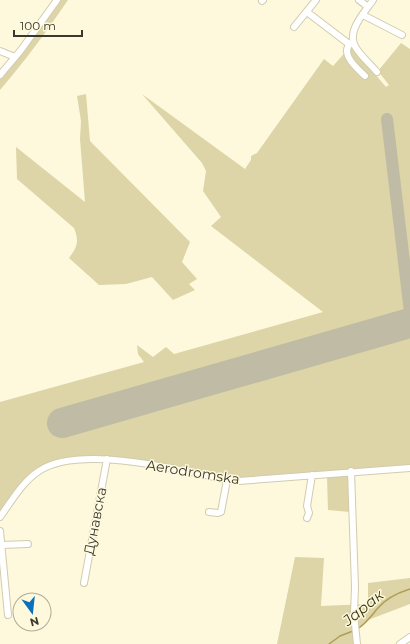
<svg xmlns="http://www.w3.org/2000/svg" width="410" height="644" font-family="Montserrat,sans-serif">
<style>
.green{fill:#ddd4a7}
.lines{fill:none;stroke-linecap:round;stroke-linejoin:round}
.stream{stroke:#ae9f54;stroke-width:1.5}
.taxiway{stroke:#bfbba4;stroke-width:12}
.runway{stroke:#bfbba4;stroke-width:30}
.minor-casing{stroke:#d1ccb0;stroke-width:8}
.minor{stroke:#fff;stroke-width:6}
.labels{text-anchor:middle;stroke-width:3;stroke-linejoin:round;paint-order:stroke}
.street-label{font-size:14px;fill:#3a382d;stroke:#fef9dc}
.water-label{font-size:15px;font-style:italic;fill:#3c3615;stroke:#fef9dc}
</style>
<rect width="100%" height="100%" fill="#fef9dc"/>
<path class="green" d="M59,0h9c-21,31 -43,61 -68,90v-11l26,-32 21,-28z
M401,43l9,6v417l-177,13 -117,-21 -75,9 -41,47v-112l144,-40 -6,-8 -1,-9 16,12 13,-10 8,7 149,-42 -112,-86 10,-9 -18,-26 3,-20 -4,-8 -60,-69 103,75 6,-9v-4l6,-3 67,-94 9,7 17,-19h2l34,40 3,-2 -11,-14z
M86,94l4,47 100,101 -8,20 15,17 -8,5 6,6 -22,10 -21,-23 -26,7 -27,1 -30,-27c9,-12 10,-17 5,-30l-57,-49 -1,-32 69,55 -5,-63 1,-18 -4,-25z
M348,474l2,38 -22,-2 -1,-34z
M295,557l29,1 -3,48 47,-2v-21l42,-5v26l-42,16 -13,12 1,12h-79z"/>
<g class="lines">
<path class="stream" d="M357,629c9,-5 14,-13 20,-20 9,-11 20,-16 33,-20
M329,644l11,-8 13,-5"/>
<path class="taxiway" d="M387,119l23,193"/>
<path class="runway" d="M62,423l348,-100"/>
<defs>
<path id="minor" d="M359,0l9,7
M373,0c-8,12 -28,32 -17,48 6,9 14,16 21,24
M262,1l1,-1
M307,12l42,32
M363,15l39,20
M294,27l22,-27
M352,42c-14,11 5,26 13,34
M0,51l15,6
M0,75l21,-25 36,-50
M351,471l4,116 -1,27 3,30
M209,512l9,1 3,-1 6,-32
M0,517c11,-15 22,-35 39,-46 41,-27 142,-1 188,9l12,1 171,-13
M307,518l2,-5 -2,-7 5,-31
M0,531l8,84
M1,545l27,-1
M84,583l23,-124
M400,644l10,-7"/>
</defs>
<use href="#minor" class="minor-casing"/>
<use href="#minor" class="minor"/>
</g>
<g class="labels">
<g class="street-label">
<text transform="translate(193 472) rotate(9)" y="5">Aerodromska</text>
<text transform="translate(95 521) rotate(-79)" y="5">Дунавска</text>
</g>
<g class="water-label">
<text transform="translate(363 608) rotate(-39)" y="5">Јарак</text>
</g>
</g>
<g transform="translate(32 612) rotate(165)"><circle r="19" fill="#fef9dc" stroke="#b0ac96"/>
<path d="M0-3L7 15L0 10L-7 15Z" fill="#0a72bd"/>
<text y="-6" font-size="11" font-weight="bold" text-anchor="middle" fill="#3a382d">N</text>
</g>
<path d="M14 30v6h68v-6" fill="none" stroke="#3a382d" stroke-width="2"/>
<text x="20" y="30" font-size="12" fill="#3a382d" stroke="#fef9dc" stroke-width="3" paint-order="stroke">100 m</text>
</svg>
